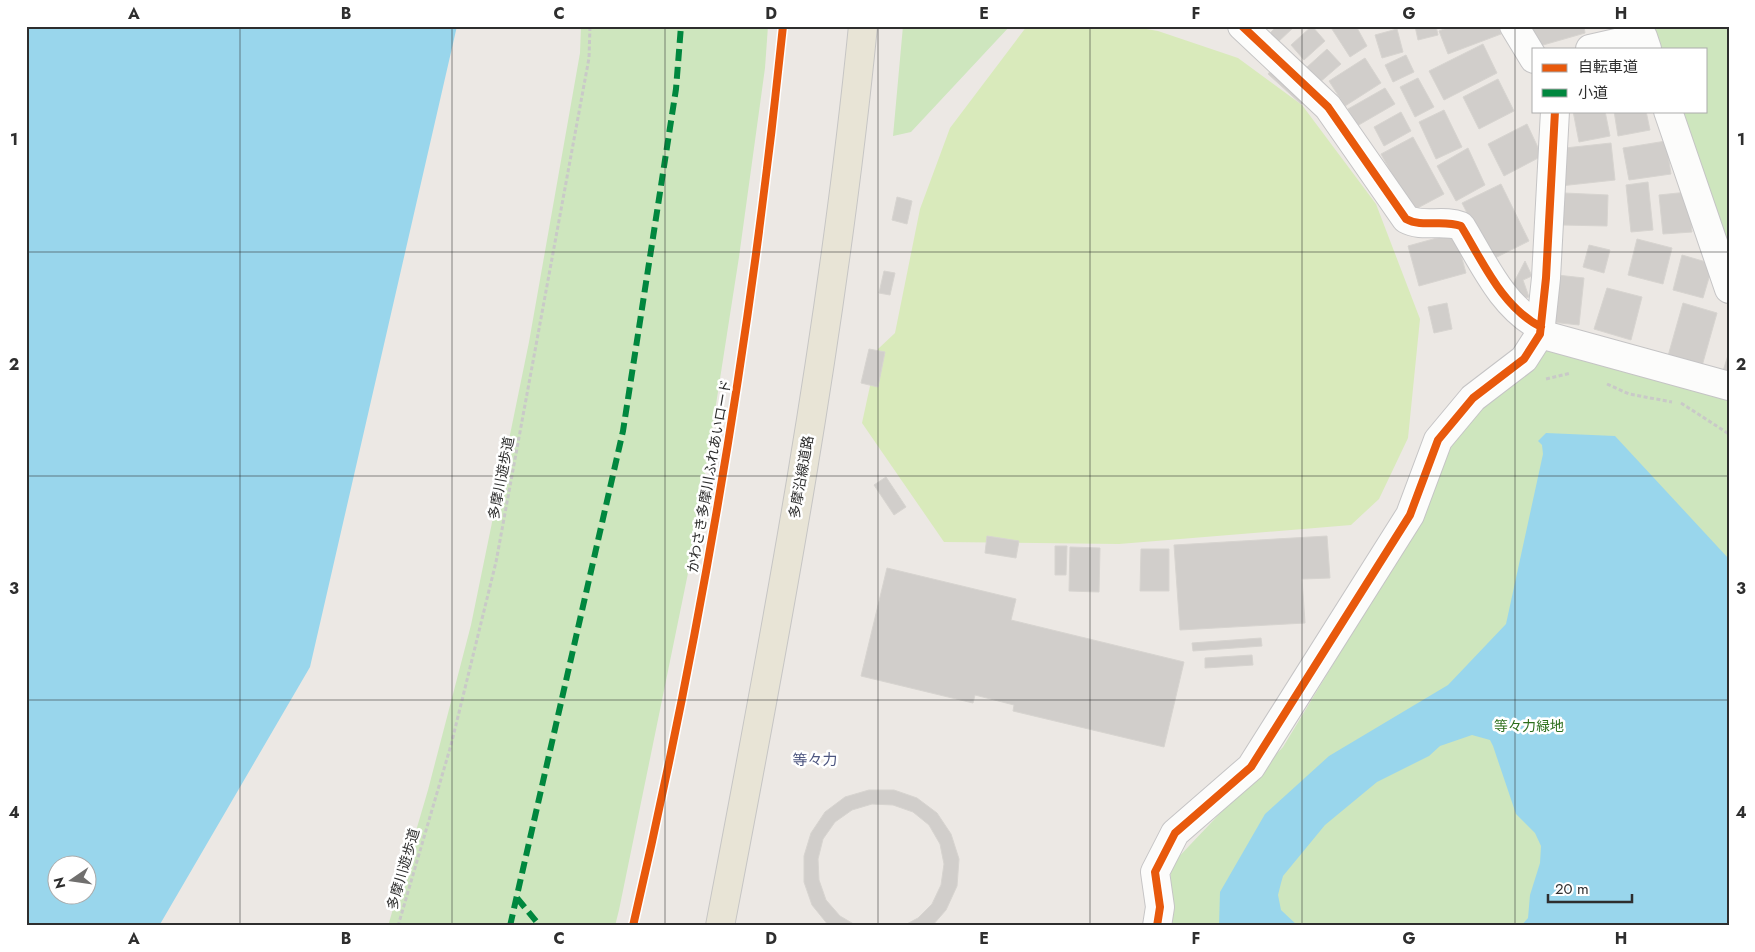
<svg xmlns="http://www.w3.org/2000/svg" width="1755" height="952" font-family="Jost,'Noto Sans JP',sans-serif">
<style>
.green{fill:#cee6be}
.pitch{fill:#d9eabb}
.water{fill:#99d6ec;fill-rule:evenodd}
.building{fill:#d1cecb;stroke:#d7d4d0}
.lines{fill:none;stroke-linecap:round;stroke-linejoin:round}
.minor-casing{stroke:#c5c4c5;stroke-width:30}
.major-casing{stroke:#c6c5c4;stroke-width:30}
.path{stroke:#c9c9c8;stroke-width:3;stroke-dasharray:4 2.5;stroke-linecap:butt}
.minor{stroke:#fcfcfb;stroke-width:28}
.major{stroke:#e8e4d6;stroke-width:28}
.quiet{stroke:#00873e;stroke-width:6;stroke-dasharray:12 6;stroke-linecap:butt}
.cycleway-casing{stroke:#fff;stroke-width:11}
.cycleway{stroke:#e8590c;stroke-width:8}
.grid{fill:none;stroke:#2e2e2e;stroke-width:1;stroke-opacity:0.55}
.labels{text-anchor:middle;stroke-width:5;stroke-linejoin:round;paint-order:stroke}
.street-label{font-size:14px;fill:#2e2e2e;stroke:#fff}
.park-label{font-size:14px;fill:#2c6e1b;stroke:#fff}
.neighbourhood-label{font-size:15px;fill:#4d5680;stroke:#fff}
.neatline{fill:none;stroke:#2e2e2e;stroke-width:2}
.grid-label{font-size:16px;text-anchor:middle;font-weight:bold;fill:#2e2e2e}
</style>
<rect width="100%" height="100%" fill="#ece8e4"/>
<path class="green" d="M581,26h187l-3,42 -26,189 -44,282 -76,371 -4,16h-227l40,-136 43,-165 58,-283 51,-289z
M903,26h107l-99,106 -18,4z
M1662,26h67v227l-50,-142h27v-62h-49l-6,-19z
M1548,346l181,52v528h-561l3,-61 112,-118 135,-223 21,-58 20,-36z"/>
<path class="pitch" d="M1027,26h102l29,5 80,27 64,47 74,99 44,115 -12,119 -29,61 -28,26 -232,19 -175,-2 -82,-119 16,-74 17,-16 25,-124 30,-81z"/>
<path class="water" d="M26,26h431l-147,641 -151,259h-133zM58,864h30v30h-30z
M1546,433l69,3 114,123v367h-208l7,-8 2,-23 10,-32 1,-17 -6,-13 -19,-19 -23,-68 -3,-6 -18,-5 -32,11 -11,10 -52,26 -52,43 -42,51 -2,7 -3,12 3,15 17,16h-79l1,-34 45,-78 64,-58 119,-71 58,-61 37,-170 -1,-9 -4,-4z"/>
<path class="building" d="M1277,26h18l-18,17 -8,-9z
M1312,26l13,15 -21,19 -13,-15z
M1330,26h26l11,20 -17,11z
M1415,26h21l2,9 -20,5z
M1452,26h46l3,8 -53,20 -9,-23z
M1530,26h54l1,7 -49,14z
M1397,29l6,23 -21,6 -7,-23z
M1483,44l14,29 -53,27 -15,-29z
M1327,49l14,15 -22,19 -13,-15z
M1406,55l8,17 -21,10 -8,-17z
M1365,58l16,25 -36,23 -16,-25z
M1273,68l33,31 -5,5 -33,-30z
M1418,78l16,29 -19,10 -15,-30z
M1498,79l16,32 -35,18 -16,-32z
M1385,88l10,16 -38,22 -9,-17z
M1444,110l18,37 -26,12 -17,-37z
M1573,111h32l5,25 -31,6z
M1614,111h32l4,19 -32,6z
M1401,112l10,19 -27,15 -10,-19z
M1527,124l15,32 -38,20 -16,-32z
M1413,137l31,57 -32,17 -31,-57z
M1666,141l5,33 -42,6 -6,-32z
M1611,143l4,37 -55,6 5,-38z
M1468,148l17,37 -29,16 -19,-35z
M1648,182l5,48 -22,2 -5,-47z
M1501,184l28,57 -38,19 -29,-57z
M1688,192l4,40 -29,2 -4,-39z
M1564,193l44,2 -1,31 -44,-1z
M897,197l15,4 -5,23 -15,-4z
M1455,233l11,40 -47,13 -11,-40z
M1637,239l35,9 -9,36 -35,-9z
M1589,245l21,5 -6,23 -21,-6z
M1682,255l31,9 -10,34 -30,-8z
M1525,261l7,15 -9,4 6,17 -11,3 -8,-10z
M884,271l11,2 -5,22 -11,-2z
M1557,275l27,3 -5,47 -28,-3z
M1607,288l35,9 -11,43 -37,-11z
M1447,303l5,26 -18,4 -6,-26z
M1683,303l34,10 -15,53 -34,-10z
M869,349l16,3 -7,35 -17,-4z
M1729,352v21l-6,-2z
M886,477l20,30 -12,8 -20,-30z
M987,536l32,5 -3,17 -31,-5z
M1327,536l3,42 -28,1 3,44 -125,7 -6,-85z
M1055,546h12l-1,29h-11z
M1070,547l30,1 -1,44 -30,-1z
M1141,549h28v42h-29z
M887,568l129,31 -5,21 173,42 -20,85 -151,-36 1,-6 -39,-10 -2,8 -112,-27z
M1261,638l1,8 -69,5 -1,-8z
M1252,655l1,10 -48,3v-10z
M869,790h25l23,8 20,15 14,21 8,25 -2,27 -11,24 -14,16h-29l15,-8 14,-14 9,-19 3,-21 -4,-20 -11,-19 -16,-13 -20,-7 -21,-1 -20,6 -17,12 -12,17 -5,20 1,21 7,20 14,16 17,10h-28l-17,-21 -8,-23v-26l7,-23 14,-21 20,-15z"/>
<g class="lines">
<defs>
<path id="minor" d="M1242,26l86,81 78,112c16,9 37,0 55,7 22,36 41,81 80,101
M1514,26l20,33
M1590,49l53,-12 4,12
M1668,111l61,178
M1540,334l189,52
M1157,926l3,-19 -5,-35 20,-39 76,-66 159,-252 28,-75 35,-42 51,-39 16,-25 6,-56 9,-167"/>
<path id="major" d="M720,926c57,-298 113,-598 143,-900"/>
</defs>
<use href="#minor" class="minor-casing"/>
<use href="#major" class="major-casing"/>
<path class="path" d="M1546,379l25,-6
M1607,384l22,10 43,8
M1681,403l48,31
M398,926l53,-181 45,-183 93,-504 1,-32"/>
<use href="#minor" class="minor"/>
<use href="#major" class="major"/>
<path class="quiet" d="M517,898l23,28
M510,926l113,-495 53,-342 5,-63"/>
<defs>
<path id="cycleway" d="M1242,26l86,81 78,112c16,9 37,0 55,7 22,36 41,81 80,101
M633,926c69,-297 119,-597 150,-900
M1157,926l3,-19 -5,-35 20,-39 76,-66 159,-252 28,-75 35,-42 51,-39 16,-25 6,-56 9,-167"/>
</defs>
<use href="#cycleway" class="cycleway-casing"/>
<use href="#cycleway" class="cycleway"/>
</g>
<path class="grid" d="M240,26v900M452,26v900M665,26v900M878,26v900M1090,26v900M1302,26v900M1515,26v900M26,252h1703M26,476h1703M26,700h1703"/>
<g class="labels">
<g class="street-label">
<text transform="translate(709 476) rotate(-80)" y="5">かわさき多摩川ふれあいロード</text>
<text transform="translate(801 477) rotate(-80)" y="5">多摩沿線道路</text>
<text transform="translate(501 478) rotate(-79)" y="5">多摩川遊歩道</text>
<text transform="translate(403 869) rotate(-74)" y="5">多摩川遊歩道</text>
</g>
<g class="park-label">
<text x="1529" y="731">等々力緑地</text>
</g>
<g class="neighbourhood-label">
<text x="815" y="765">等々力</text>
</g>
</g>
<rect width="1755" height="952" fill="none" stroke="#ffffff" stroke-width="55"/>
<rect x="1532" y="48" width="175" height="65" fill="#ffffff" stroke="#ababab"/>
<rect x="1542" y="64" width="25" height="8" fill="#e8590c" stroke="#ababab"/>
<text x="1578" y="72" font-size="15" fill="#2e2e2e">自転車道</text>
<rect x="1542" y="89" width="25" height="8" fill="#00873e" stroke="#ababab"/>
<text x="1578" y="98" font-size="15" fill="#2e2e2e">小道</text>
<g transform="translate(72 880) rotate(257)"><circle r="24" fill="#ffffff" stroke="#ababab"/>
<path d="M0-4L9 19L0 12L-9 19Z" fill="#706f6e"/>
<text y="-8" font-size="14" font-weight="bold" text-anchor="middle" fill="#2e2e2e">N</text>
</g>
<path d="M1548 894v8h84v-8" fill="none" stroke="#2e2e2e" stroke-width="2.5"/>
<text x="1555" y="894" font-size="15" fill="#2e2e2e" stroke="#ffffff" stroke-width="4" paint-order="stroke">20 m</text>
<rect x="28" y="28" width="1700" height="896" class="neatline"/>
<g class="grid-label">
<text x="134" y="19">A</text>
<text x="346" y="19">B</text>
<text x="559" y="19">C</text>
<text x="771" y="19">D</text>
<text x="984" y="19">E</text>
<text x="1196" y="19">F</text>
<text x="1409" y="19">G</text>
<text x="1621" y="19">H</text>
<text x="14" y="145">1</text>
<text x="1741" y="145">1</text>
<text x="14" y="370">2</text>
<text x="1741" y="370">2</text>
<text x="14" y="594">3</text>
<text x="1741" y="594">3</text>
<text x="14" y="818">4</text>
<text x="1741" y="818">4</text>
<text x="134" y="944">A</text>
<text x="346" y="944">B</text>
<text x="559" y="944">C</text>
<text x="771" y="944">D</text>
<text x="984" y="944">E</text>
<text x="1196" y="944">F</text>
<text x="1409" y="944">G</text>
<text x="1621" y="944">H</text>
</g>
</svg>
